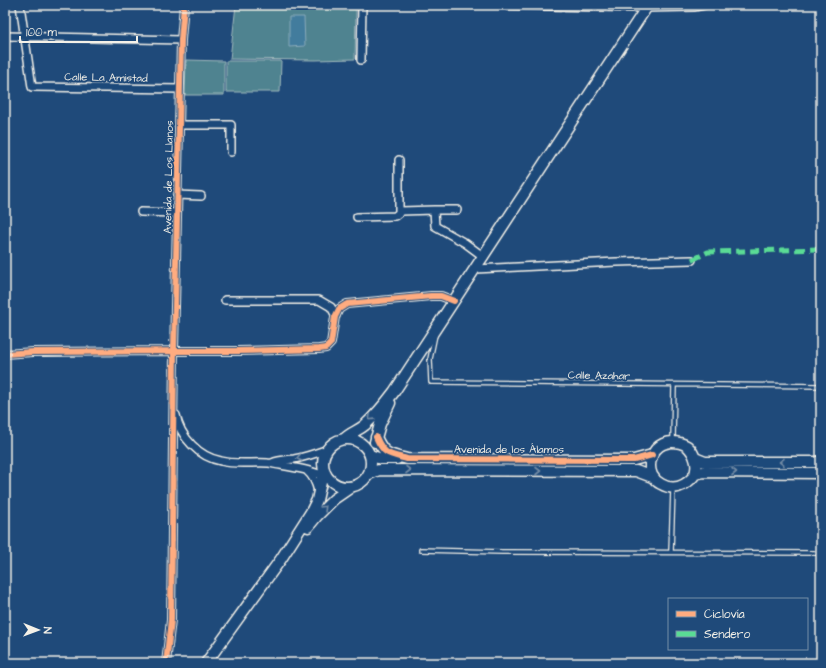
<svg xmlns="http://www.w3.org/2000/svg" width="826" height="668" font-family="'Architects Daughter',sans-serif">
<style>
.green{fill:#4f8390;stroke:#a2babc}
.water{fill:#437c9d;stroke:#8aabbb}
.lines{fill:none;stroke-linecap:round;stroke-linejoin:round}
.lane-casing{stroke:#f4f1e8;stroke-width:6}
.street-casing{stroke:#f4f1e8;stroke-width:10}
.secondary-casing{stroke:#f4f1e8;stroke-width:13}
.lane{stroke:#1f4a7a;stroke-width:3.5}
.street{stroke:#1f4a7a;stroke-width:7}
.secondary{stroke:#1f4a7a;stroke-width:10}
.quiet{stroke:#5adb95;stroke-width:5;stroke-dasharray:10 5;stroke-linecap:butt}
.cycleway-casing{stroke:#1f4a7a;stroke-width:8}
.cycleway{stroke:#ffac80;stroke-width:6}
.oneway{stroke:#748da6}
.labels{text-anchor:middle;stroke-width:3.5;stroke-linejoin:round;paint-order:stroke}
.street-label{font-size:11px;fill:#f4f1e8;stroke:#1f4a7a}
</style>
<rect width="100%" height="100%" fill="#1f4a7a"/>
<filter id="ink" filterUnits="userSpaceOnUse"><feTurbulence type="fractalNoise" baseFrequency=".025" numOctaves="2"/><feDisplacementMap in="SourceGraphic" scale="8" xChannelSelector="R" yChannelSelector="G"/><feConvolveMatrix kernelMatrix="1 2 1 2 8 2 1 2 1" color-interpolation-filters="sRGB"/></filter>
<g filter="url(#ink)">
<path class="green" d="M236,5l116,2 4,3 -1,49 -40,1 -85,-1z
M186,60l38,1v34h-39z
M226,61h55l-1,31h-54z"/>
<path class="water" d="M289,17h15l1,29 -16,1z"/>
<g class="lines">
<defs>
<path id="lane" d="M435,335l-5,24 1,23 390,4
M673,440l1,-55
M421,550l81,2 319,1
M671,552l2,-63"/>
<path id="street" d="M20,5l12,82 148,2
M502,5l143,3 49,-1 10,-2
M5,36l176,4
M361,60l1,-55
M179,125h52v27
M177,195l24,1
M434,210h23
M141,212l36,1
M399,213v-53
M357,217l38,-1 6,-5 33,-1 1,16 30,17 19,14
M476,269l140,-7 76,-2
M225,300h94l12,7 5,9
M5,354l28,-2 141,-1h64l81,-2 7,-1 5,-5 4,-26 4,-8 8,-5 84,-8h10l13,5
M176,415c4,22 23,42 45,46 15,4 32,1 47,2 4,0 8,2 12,2 16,3 33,5 48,13
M272,463c7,-3 14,-3 22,-4 12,-2 23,-6 34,-10
M307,471c6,5 9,12 11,20
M166,663l5,-43 3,-269 7,-311 3,-35"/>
<path id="secondary" d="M376,437c8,18 12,17 31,22l227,1 18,-5
M323 463a24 24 0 1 1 48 0a24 24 0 1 1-48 0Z
M344,439c7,-7 14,-8 21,-14 11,-10 20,-21 29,-33l254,-387
M375,442l5,-18 10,-21
M672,442c6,0 10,1 15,4 8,7 13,22 6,31 -9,10 -20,14 -32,7 -4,-2 -7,-5 -9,-9 -5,-11 0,-26 11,-31 3,-1 7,-2 9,-2z
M370,455l11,4h16
M695,458l10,4h116
M369,474l10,-4 257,1 16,6
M695,474l9,-2 117,1
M308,527l9,-11 17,-17 16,-11
M206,663l75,-104 30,-47 6,-12 7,-31"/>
</defs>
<use href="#lane" class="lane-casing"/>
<use href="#street" class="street-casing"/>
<use href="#secondary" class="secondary-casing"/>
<use href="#lane" class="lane"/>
<use href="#street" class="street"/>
<use href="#secondary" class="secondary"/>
<path class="quiet" d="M692,260l16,-8 113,-3"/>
<defs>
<path id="cycleway" d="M5,354l28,-2 141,-1h64l81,-2 7,-1 5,-5 4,-26 4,-8 8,-5 84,-8h10l13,5
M376,437c8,18 12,17 31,22l227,1 18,-5
M166,663l5,-43 3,-269 7,-311 3,-35"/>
</defs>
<use href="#cycleway" class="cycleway-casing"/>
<use href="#cycleway" class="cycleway"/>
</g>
<defs><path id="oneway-chevron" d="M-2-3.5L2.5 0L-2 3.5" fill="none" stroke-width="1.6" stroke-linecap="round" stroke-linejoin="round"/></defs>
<g class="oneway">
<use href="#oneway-chevron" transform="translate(371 418) rotate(136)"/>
<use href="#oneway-chevron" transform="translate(299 458) rotate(167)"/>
<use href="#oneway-chevron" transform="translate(782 462) rotate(-180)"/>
<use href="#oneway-chevron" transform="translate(408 470)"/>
<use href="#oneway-chevron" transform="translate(538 471)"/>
<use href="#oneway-chevron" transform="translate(734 472)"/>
<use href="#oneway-chevron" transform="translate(324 508) rotate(-45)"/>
</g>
</g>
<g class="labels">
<g class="street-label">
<text transform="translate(106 77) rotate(1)" y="4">Calle La Amistad</text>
<text transform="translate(168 177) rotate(-89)" y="4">Avenida de Los Llanos</text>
<text transform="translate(599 375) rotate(1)" y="4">Calle Azahar</text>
<text x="509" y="453">Avenida de los Álamos</text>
</g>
</g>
<rect width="826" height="668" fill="none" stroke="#1f4a7a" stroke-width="20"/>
<rect x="10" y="10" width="806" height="648" fill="none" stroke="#f4f1e8" stroke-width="1.5" filter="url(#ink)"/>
<rect x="668" y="598" width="140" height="52" fill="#1f4a7a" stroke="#748da6"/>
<rect x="676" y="611" width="20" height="6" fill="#ffac80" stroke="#748da6"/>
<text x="704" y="618" font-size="12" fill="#f4f1e8">Ciclovía</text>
<rect x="676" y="631" width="20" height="6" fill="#5adb95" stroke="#748da6"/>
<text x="704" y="638" font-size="12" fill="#f4f1e8">Sendero</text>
<g transform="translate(38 630) rotate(91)" stroke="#1f4a7a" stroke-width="3" paint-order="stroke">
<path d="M0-3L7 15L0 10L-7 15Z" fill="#f4f1e8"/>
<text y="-6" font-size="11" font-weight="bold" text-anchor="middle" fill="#f4f1e8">N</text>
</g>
<path d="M20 36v6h117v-6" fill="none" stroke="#f4f1e8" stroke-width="2"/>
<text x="26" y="36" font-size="12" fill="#f4f1e8" stroke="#1f4a7a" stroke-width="3" paint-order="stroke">100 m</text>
</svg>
